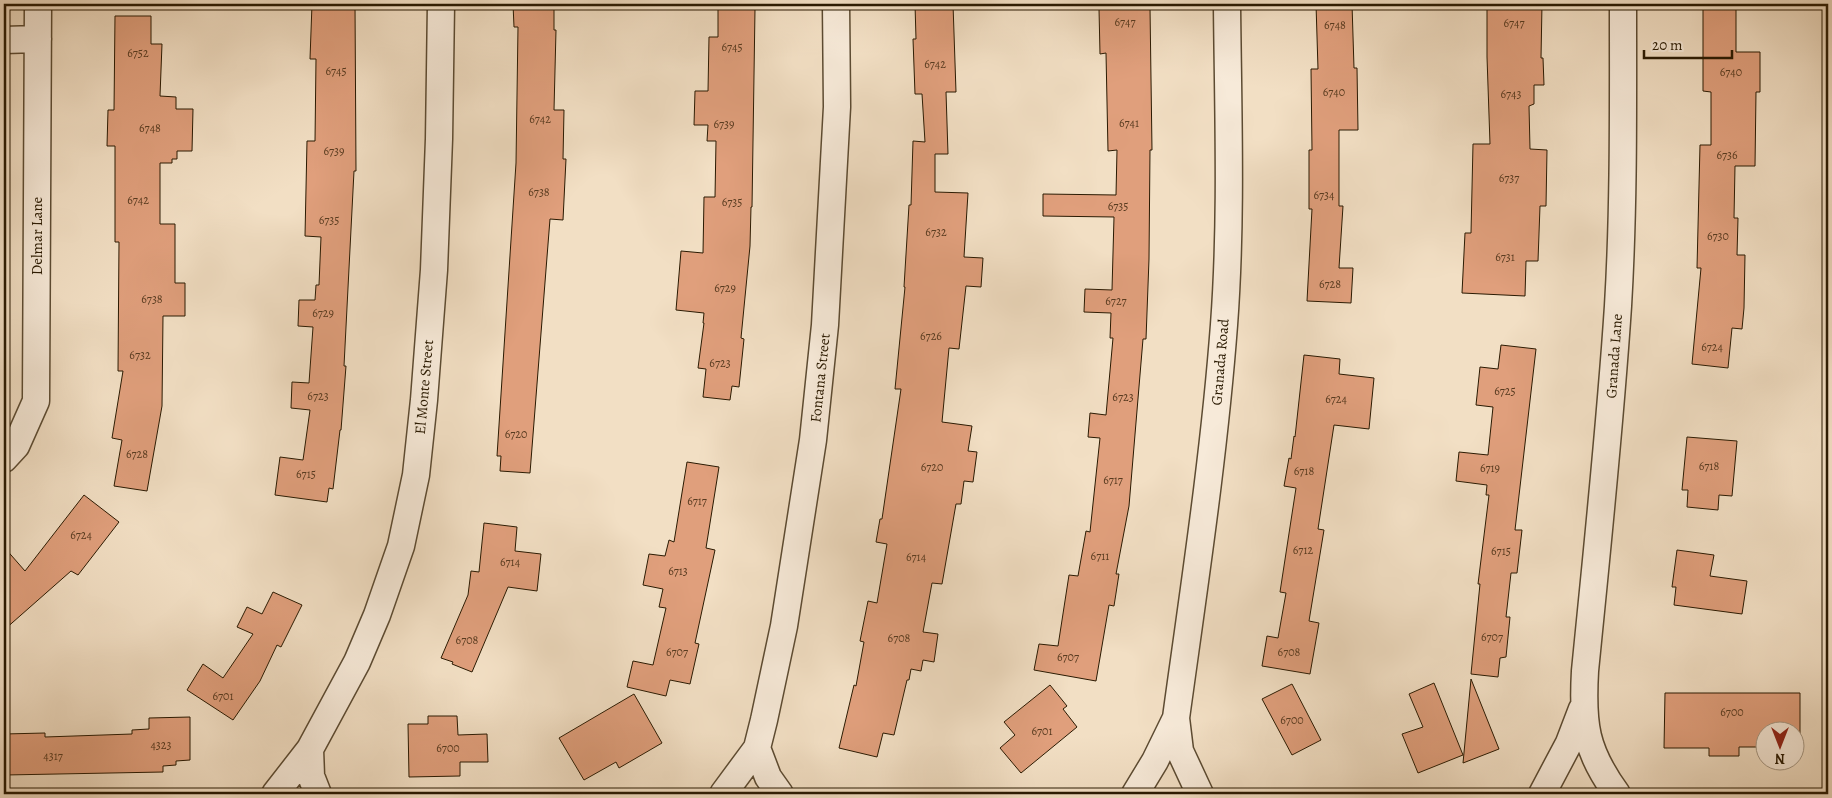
<svg xmlns="http://www.w3.org/2000/svg" width="1832" height="798" font-family="Alegreya,serif">
<style>
.building{fill:#e09f7c;stroke:#2a1a02}
.lines{fill:none;stroke-linecap:round;stroke-linejoin:round}
.street-casing{stroke:#5c4b32;stroke-width:29}
.street{stroke:#f7ead9;stroke-width:26}
.labels{text-anchor:middle;stroke-width:4;stroke-linejoin:round;paint-order:stroke}
.number-label{font-size:12px;fill:#583b20}
.street-label{font-size:15px;fill:#2a1a02;stroke:#f7ead9}
</style>
<rect width="100%" height="100%" fill="#f2dfc4"/>
<filter id="stains"><feTurbulence type="fractalNoise" baseFrequency=".004" numOctaves="4"/><feColorMatrix values="0 0 0 0 .2 0 0 0 0 .09 0 0 0 0 .02 0 0 0 .5 -.17"/></filter>
<radialGradient id="worn" r=".72"><stop offset=".6" stop-color="#630" stop-opacity="0"/><stop offset="1" stop-color="#630" stop-opacity=".3"/></radialGradient>
<path class="building" d="M312,4h43l1,167h-2l-10,195h2l-5,64h-1l-7,59 -4,-1 -2,14 -52,-7 5,-38 23,3 7,-50 -19,-2 1,-26 17,1 4,-56 -15,-1 1,-26h16l1,-15h3l2,-48 -16,-1 2,-95h8l1,-82h-6z
M513,4h41v26h2l-2,80h10l-1,49h3l-3,61 -13,-1 -20,254 -30,-2 1,-15h-4l19,-293 2,-136h-4z
M915,4h38l3,88h-10l2,62h-13v38l33,1 -4,64 19,1 -2,29 -15,-1 -7,63 -10,-1 -7,74 30,4 -4,25 9,1 -4,30 -9,-1 -3,23h-5l-14,80 -10,-1 -9,49 15,2 -4,28 -11,-2 -2,11 -10,-2 -2,11h-2l-13,55 -11,-2 -6,24 -38,-9 15,-63 2,1 8,-44 -4,-1 8,-40 9,2 10,-59 -11,-2 4,-23h2l19,-130h-6l10,-102h-1l5,-82h2l2,-64 12,1 -3,-48h-7l-2,-55h3z
M1316,4h36l2,64h3l1,62h-19v76h4l-4,62h14l-2,35 -44,-2 5,-92h-3v-59h3l-1,-81h7z
M1487,4h55l-1,54h2l1,27h-10v19l-5,2 1,43 17,1 -1,56h-6l-2,55h-12l-1,35 -63,-3 3,-60h6l2,-89h17l-3,-87z
M1703,4h33v48h24v40h-4l-1,74h-20l-1,52h4l-1,37h8l-1,53 -2,21 -10,-1 -4,40 -36,-4 9,-96h-4l3,-123h11v-53l-8,-1z
M1150,8l2,142h-2l-1,109 -3,80h-3l-14,167 -13,68h3l-5,32 -5,-1 -13,76 -62,-11 5,-26 19,2 11,-71 9,1 8,-45 4,1 10,-94 -12,-1 2,-24 16,2 7,-77h-3l1,-25 -27,-1 1,-23 27,1 2,-73 -71,-1v-22l73,1 1,-45 -9,1 -2,-98 -6,1 -1,-45z
M718,9h37l-3,198h-1l-1,39 -9,92 3,1 -5,48 -7,-1 -2,14 -27,-3 3,-28 -8,-1 6,-45h-1l1,-10 -28,-3 5,-59 22,2 1,-56h11l1,-56h-9l1,-16h-14l1,-34h13l1,-54h9z
M115,16h36v28h11l-2,52 16,1v12h17l-1,42h-15v8h-5v4h-12v61h15v59h10v33h-22l-1,90 -15,85 -33,-5 8,-46 -10,-2 11,-67h-5l1,-129h-4v-96h-8l1,-36h6z
M1501,345l35,4 -21,181h7l-5,43h-6l-5,44h4l-4,40 -6,1 -2,19 -27,-3 9,-90h-2l11,-89h-3l1,-10 -31,-4 3,-29 29,3 5,-48 -17,-2 4,-38 18,2z
M1304,355l36,4 -1,15 35,4 -5,51 -35,-4 -16,104 6,1 -15,91 10,2 -9,51 -48,-8 5,-30 11,2 8,-45 -6,-1 16,-104 -12,-2 5,-28 2,1 3,-23 1,1z
M1687,437l50,4 -5,55 -13,-1 -1,15 -31,-3 1,-17h-6z
M687,462l32,5 -13,81 9,2 -20,93 4,1 -9,40 -20,-4 -4,16 -39,-9 6,-26 20,4 13,-57 -7,-1 4,-18 -20,-4 6,-31 16,2 4,-16 5,2z
M84,495l35,27 -41,53 -7,-4 -67,59v-83l21,24z
M484,523l33,4 -2,24 26,3 -4,37 -29,-4 -36,85 -20,-8 1,-2 -12,-4 27,-63 3,-24 8,1z
M1677,550l37,5 -4,21 37,5 -5,33 -68,-9 2,-18h-4z
M273,592l29,13 -21,42 -4,-2 -17,36 -27,39 -46,-30 16,-26 20,14 30,-44 -16,-7 10,-20 15,7z
M1471,679l28,70 -36,14z
M1434,683l29,72 -45,18 -16,-39 21,-7 -14,-33z
M1292,684l29,56 -29,15 -30,-56z
M1050,685l17,21 -4,3 14,18 -56,46 -21,-25 15,-13 -11,-13z
M1665,693h135v55h-6v-18h-30v17h-25v9h-30v-8h-45z
M634,694l28,49 -43,25 -3,-6 -32,18 -25,-42z
M428,716h29l1,19 29,-1 1,28h-28v14l-51,1 -1,-53h20z
M190,717v43l-14,1v4l-13,1v6l-158,3 -1,-41 41,-1v4l87,-3v-4l17,-1v-11z"/>
<g class="lines">
<defs>
<path id="street" d="M4,40l34,-1
M4,459l12,-13 20,-45 2,-397
M757,748l11,29 12,17
M275,794l35,-45
M318,794l-7,-18 -1,-27 47,-87 20,-47 24,-69 15,-71 8,-75 10,-130 5,-131 2,-135
M723,794l34,-46 7,-28 20,-94 29,-186 12,-115 12,-218 -1,-103
M1135,794l20,-33 21,-43
M1200,794l-20,-43 -4,-33c18,-131 38,-261 48,-393 8,-107 4,-214 3,-321
M1542,794l27,-51 13,-34
M1617,794c-32,-44 -35,-70 -32,-123 12,-121 25,-243 33,-365 6,-100 5,-202 5,-302"/>
</defs>
<use href="#street" class="street-casing"/>
<use href="#street" class="street"/>
</g>
<g class="labels">
<g class="number-label">
<text x="1125" y="26">6747</text>
<text x="1514" y="27">6747</text>
<text x="1335" y="29">6748</text>
<text x="732" y="51">6745</text>
<text x="138" y="57">6752</text>
<text x="935" y="68">6742</text>
<text x="336" y="75">6745</text>
<text x="1731" y="76">6740</text>
<text x="1334" y="96">6740</text>
<text x="1511" y="98">6743</text>
<text x="540" y="123">6742</text>
<text x="1129" y="127">6741</text>
<text x="724" y="128">6739</text>
<text x="150" y="132">6748</text>
<text x="334" y="155">6739</text>
<text x="1727" y="159">6736</text>
<text x="1509" y="182">6737</text>
<text x="539" y="196">6738</text>
<text x="1324" y="199">6734</text>
<text x="138" y="204">6742</text>
<text x="732" y="206">6735</text>
<text x="1118" y="210">6735</text>
<text x="329" y="224">6735</text>
<text x="936" y="236">6732</text>
<text x="1718" y="240">6730</text>
<text x="1505" y="261">6731</text>
<text x="1330" y="288">6728</text>
<text x="725" y="292">6729</text>
<text x="152" y="303">6738</text>
<text x="1116" y="305">6727</text>
<text x="323" y="317">6729</text>
<text x="931" y="340">6726</text>
<text x="1712" y="351">6724</text>
<text x="140" y="359">6732</text>
<text x="720" y="367">6723</text>
<text x="1505" y="395">6725</text>
<text x="318" y="400">6723</text>
<text x="1123" y="401">6723</text>
<text x="1336" y="403">6724</text>
<text x="516" y="438">6720</text>
<text x="137" y="458">6728</text>
<text x="1709" y="470">6718</text>
<text x="932" y="471">6720</text>
<text x="1490" y="472">6719</text>
<text x="1304" y="475">6718</text>
<text x="306" y="478">6715</text>
<text x="1113" y="484">6717</text>
<text x="697" y="505">6717</text>
<text x="81" y="539">6724</text>
<text x="1303" y="554">6712</text>
<text x="1501" y="555">6715</text>
<text x="1100" y="560">6711</text>
<text x="916" y="561">6714</text>
<text x="510" y="566">6714</text>
<text x="678" y="575">6713</text>
<text x="1492" y="641">6707</text>
<text x="899" y="642">6708</text>
<text x="467" y="644">6708</text>
<text x="677" y="656">6707</text>
<text x="1289" y="656">6708</text>
<text x="1068" y="661">6707</text>
<text x="223" y="700">6701</text>
<text x="1732" y="716">6700</text>
<text x="1292" y="724">6700</text>
<text x="1042" y="735">6701</text>
<text x="161" y="749">4323</text>
<text x="448" y="752">6700</text>
<text x="53" y="760">4317</text>
</g>
<g class="street-label">
<text transform="translate(37 236) rotate(-90)" y="5">Delmar Lane</text>
<text transform="translate(1614 356) rotate(-86)" y="5">Granada Lane</text>
<text transform="translate(1220 362) rotate(-85)" y="5">Granada Road</text>
<text transform="translate(820 378) rotate(-84)" y="5">Fontana Street</text>
<text transform="translate(424 387) rotate(-85)" y="5">El Monte Street</text>
</g>
</g>
<rect width="1832" height="798" fill="none" stroke="#f2dfc4" stroke-width="20"/>
<rect x="5" y="5" width="1822" height="788" fill="none" stroke="#2a1a02" stroke-width="2.5"/>
<rect x="10" y="10" width="1812" height="778" fill="none" stroke="#2a1a02"/>
<g transform="translate(1780 746) rotate(180)"><circle r="24" fill="#f7ead9" stroke="#a59783"/>
<path d="M0-4L9 19L0 12L-9 19Z" fill="#8f2418"/>
<text y="-8" font-size="14" font-weight="bold" text-anchor="middle" fill="#2a1a02">N</text>
</g>
<path d="M1644 50v8h88v-8" fill="none" stroke="#2a1a02" stroke-width="2.5"/>
<text x="1652" y="50" font-size="15" fill="#2a1a02" stroke="#f7ead9" stroke-width="4" paint-order="stroke">20 m</text>
<rect width="100%" height="100%" filter="url(#stains)"/>
<rect width="100%" height="100%" fill="url(#worn)"/>
</svg>
